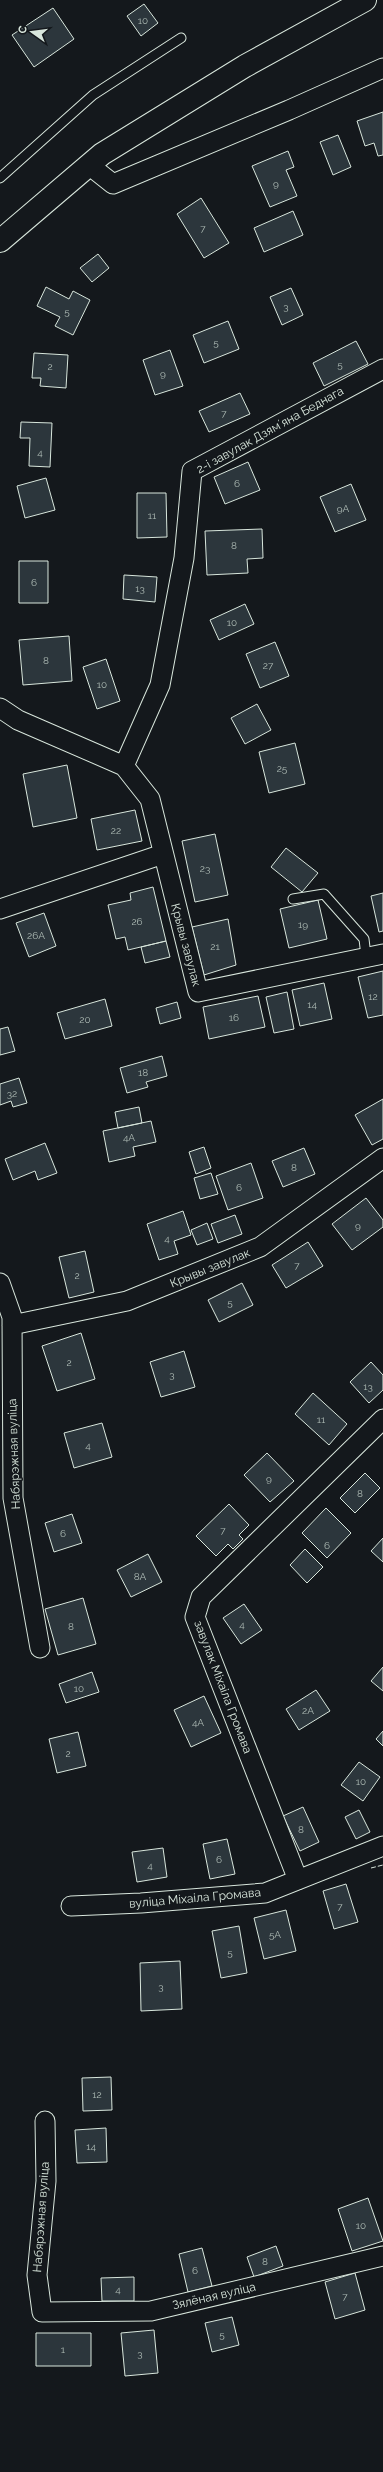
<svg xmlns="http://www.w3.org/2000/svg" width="383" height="2472" font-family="Raleway,sans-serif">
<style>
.building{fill:#2c363c;stroke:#d8e6dc}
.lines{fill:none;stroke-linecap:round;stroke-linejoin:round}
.service-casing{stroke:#d8e6dc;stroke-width:11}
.minor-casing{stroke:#d8e6dc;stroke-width:21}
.primary-casing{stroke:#d8e6dc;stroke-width:24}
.service{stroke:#14181c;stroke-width:9}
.minor{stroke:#14181c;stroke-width:19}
.primary{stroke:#14181c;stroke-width:22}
.fence{stroke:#d8e6dc;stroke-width:1;stroke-dasharray:5 2;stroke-linecap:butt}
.labels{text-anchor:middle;stroke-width:3;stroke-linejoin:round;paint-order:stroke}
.number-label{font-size:10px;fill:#adbab4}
.street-label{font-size:12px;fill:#d8e6dc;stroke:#14181c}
</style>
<rect width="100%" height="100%" fill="#14181c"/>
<path class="building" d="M144,4l14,19 -17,13 -14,-20z
M53,8l21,31 -40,28 -22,-32z
M383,112v43l-5,1 -4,-13 -9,3 -8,-25z
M338,135l13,32 -18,8 -13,-33z
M288,151l6,16 -8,3 11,26 -27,11 -18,-41z
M201,198l28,45 -25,15 -27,-44z
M293,211l10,24 -39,17 -10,-24z
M98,254l11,14 -17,14 -12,-14z
M46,287l23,12 4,-8 17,9 -17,35 -18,-9 5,-9 -23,-11z
M291,288l12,27 -21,10 -12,-28z
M228,321l11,28 -35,14 -11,-28z
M356,341l12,23 -44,22 -11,-23z
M170,350l13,36 -28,9 -12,-35z
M34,353l34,2 -2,33 -26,-2 1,-8h-9z
M240,393l10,21 -41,18 -10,-21z
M21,422l31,1 -2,44 -21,-1 1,-28h-10z
M248,462l12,28 -35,14 -11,-27z
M46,478l9,32 -30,8 -8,-32z
M351,484l15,36 -31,12 -15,-35z
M137,493h29l1,44 -30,1z
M262,529l1,29 -16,1 1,14 -41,2 -2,-44z
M19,561h29v42h-29z
M124,575l33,2 -2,25 -32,-3z
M245,604l9,20 -35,16 -9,-20z
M69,636l3,45 -49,4 -4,-45z
M275,642l14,34 -29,12 -14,-34z
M106,659l14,42 -23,8 -14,-42z
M257,704l14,26 -26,14 -14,-26z
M295,743l10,41 -36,9 -10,-41z
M67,765l10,53 -44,9 -10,-53z
M135,810l7,31 -45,9 -6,-31z
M215,834l13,61 -33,7 -13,-61z
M286,848l32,25 -16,19 -31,-25z
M153,887l13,54 -38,9 -3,-13 -9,2 -8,-34 23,-5 -1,-7z
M383,893v38l-4,1 -8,-36z
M318,900l9,39 -38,9 -9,-39z
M44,913l12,33 -27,11 -13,-34z
M228,919l8,46 -32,10 -12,-48z
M166,941l4,16 -25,6 -4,-16z
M383,971v44l-15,3 -10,-41z
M324,983l8,36 -32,7 -8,-36z
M287,992l7,37 -20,4 -8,-36z
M258,996l7,31 -56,12 -6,-32z
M105,999l7,27 -47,13 -8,-26z
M177,1002l4,16 -21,6 -4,-16z
M8,1027l7,24 -15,4v-26z
M162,1056l5,20 -21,6 2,5 -21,6 -7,-25z
M19,1078l8,25 -14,4 -2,-6 -11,4v-21z
M383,1099v40l-11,6 -17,-30z
M139,1107l3,16 -24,5 -3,-16z
M151,1121l5,21 -23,5 2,9 -26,6 -6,-31z
M45,1143l12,30 -19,7 -3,-9 -22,9 -8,-21z
M204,1147l7,21 -15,6 -7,-22z
M304,1148l11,26 -32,13 -11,-26z
M251,1163l12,35 -35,12 -12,-34z
M211,1173l7,21 -18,5 -6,-21z
M366,1198l17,22v7l-31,23 -20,-26z
M183,1211l8,24 -17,6 4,13 -19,6 -12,-36z
M235,1215l7,19 -24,9 -7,-19z
M207,1223l6,16 -16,6 -6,-15z
M308,1242l15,24 -37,22 -14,-23z
M85,1251l9,41 -25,6 -10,-41z
M242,1283l11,22 -34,17 -11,-22z
M81,1333l14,46 -38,12 -15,-45z
M184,1351l11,36 -34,10 -11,-35z
M371,1362l12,13v15l-14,13 -19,-21z
M313,1393l34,31 -18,21 -34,-31z
M102,1423l10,34 -38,11 -10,-35z
M267,1453l27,28 -24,21 -26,-27z
M365,1473l15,15 -25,25 -15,-15z
M229,1504l20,21 -10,10 4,4 -10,10 -5,-5 -12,12 -20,-20z
M326,1508l25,25 -24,25 -25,-25z
M72,1514l10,29 -28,9 -9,-29z
M383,1538v24l-12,-11z
M305,1549l18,18 -16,16 -17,-18z
M148,1554l14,28 -31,15 -14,-27z
M83,1598l13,46 -38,11 -13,-46z
M244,1604l18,26 -21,14 -18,-26z
M383,1667v24l-12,-10z
M92,1672l7,20 -33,11 -7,-19z
M316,1690l14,21 -31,19 -13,-21z
M204,1696l17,37 -30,14 -17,-37z
M383,1731v15l-7,-7z
M78,1732l8,34 -29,7 -8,-34z
M359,1762l21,15 -17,24 -22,-16z
M303,1807l16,35 -19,9 -17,-35z
M359,1810l11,22 -14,7 -11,-22z
M227,1839l8,35 -25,5 -7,-35z
M163,1848l4,29 -30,5 -5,-30z
M346,1884l12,38 -24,7 -11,-38z
M286,1910l10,41 -32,8 -10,-41z
M239,1926l8,47 -26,5 -9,-47z
M180,1961l2,48 -41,2 -1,-48z
M111,2077l1,33 -29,1 -1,-33z
M106,2128l1,34 -30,1 -2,-33z
M368,2198l15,43 -31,10 -14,-42z
M276,2246l7,20 -29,11 -7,-20z
M202,2248l10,38 -24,6 -9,-38z
M355,2273l10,37 -30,9 -10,-37z
M134,2277v24h-32l-1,-23z
M232,2317l7,28 -27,7 -7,-29z
M154,2330l4,43 -33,3 -4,-43z
M36,2333h55v33h-55z"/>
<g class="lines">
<defs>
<path id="service" d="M0,178l93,-83 88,-57
M293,899l31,-5 40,45 2,17"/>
<path id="minor" d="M89,165l24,19 176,-74 94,-42
M0,708l18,12 106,46 26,33 48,193 185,-38
M124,766l36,-81 24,-127 8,-87 191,-102
M0,909l163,-55
M0,1283l12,34 1,181 27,150
M12,1325l115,-24 133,-54 123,-89
M298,1880l-103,-263 6,-20 182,-178
M71,1906l70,-3 124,-10 118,-47
M45,2121l1,60 -9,94 5,37 109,-1 232,-55"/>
<path id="primary" d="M0,241l102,-87 143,-88 120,-66"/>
</defs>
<use href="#service" class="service-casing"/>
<use href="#minor" class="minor-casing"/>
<use href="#primary" class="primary-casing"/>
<use href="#service" class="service"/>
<use href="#minor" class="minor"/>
<use href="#primary" class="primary"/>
<path class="fence" d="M371,1868l12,-3"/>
</g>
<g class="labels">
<g class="number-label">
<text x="143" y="24">10</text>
<text x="276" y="187">9</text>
<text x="203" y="232">7</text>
<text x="286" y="310">3</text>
<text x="67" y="315">5</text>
<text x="216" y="346">5</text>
<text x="340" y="368">5</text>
<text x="50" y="370">2</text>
<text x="163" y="377">9</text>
<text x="224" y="417">7</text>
<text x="40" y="456">4</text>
<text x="237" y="487">6</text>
<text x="343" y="512">9А</text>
<text x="152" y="519">11</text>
<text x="234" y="549">8</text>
<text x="34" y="586">6</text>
<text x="140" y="592">13</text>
<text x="232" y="626">10</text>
<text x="46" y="664">8</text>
<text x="268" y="669">27</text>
<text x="102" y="688">10</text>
<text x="282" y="772">25</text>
<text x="116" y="834">22</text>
<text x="205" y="872">23</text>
<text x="137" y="925">26</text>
<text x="303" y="928">19</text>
<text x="36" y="939">26А</text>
<text x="215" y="950">21</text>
<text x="373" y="1000">12</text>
<text x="312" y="1008">14</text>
<text x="234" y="1021">16</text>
<text x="85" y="1023">20</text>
<text x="143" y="1076">18</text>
<text x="12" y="1097">32</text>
<text x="129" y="1141">4А</text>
<text x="294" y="1171">8</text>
<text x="239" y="1191">6</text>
<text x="358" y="1229">9</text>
<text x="167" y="1242">4</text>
<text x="297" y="1269">7</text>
<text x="77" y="1279">2</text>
<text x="230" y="1306">5</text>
<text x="69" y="1366">2</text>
<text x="172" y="1378">3</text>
<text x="368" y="1390">13</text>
<text x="321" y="1423">11</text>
<text x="88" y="1449">4</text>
<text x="269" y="1482">9</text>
<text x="360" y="1497">8</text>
<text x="223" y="1534">7</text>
<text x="63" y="1537">6</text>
<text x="327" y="1549">6</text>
<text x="140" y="1580">8А</text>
<text x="242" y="1628">4</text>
<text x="71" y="1630">8</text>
<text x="79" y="1692">10</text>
<text x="308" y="1714">2А</text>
<text x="198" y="1726">4А</text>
<text x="68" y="1757">2</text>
<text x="361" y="1785">10</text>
<text x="301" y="1833">8</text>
<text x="219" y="1863">6</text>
<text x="150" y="1869">4</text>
<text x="340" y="1910">7</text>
<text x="275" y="1938">5А</text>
<text x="230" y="1956">5</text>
<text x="161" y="1990">3</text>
<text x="97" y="2098">12</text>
<text x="91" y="2150">14</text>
<text x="361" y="2229">10</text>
<text x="265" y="2265">8</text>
<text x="195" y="2274">6</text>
<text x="118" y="2293">4</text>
<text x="345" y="2300">7</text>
<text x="222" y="2338">5</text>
<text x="63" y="2353">1</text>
<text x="140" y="2357">3</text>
</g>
<g class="street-label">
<text transform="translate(270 430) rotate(-29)" y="4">2-і завулак Дзямʼяна Беднага</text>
<text transform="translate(186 945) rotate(75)" y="4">Крывы завулак</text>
<text transform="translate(210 1268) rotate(-22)" y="4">Крывы завулак</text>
<text transform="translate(14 1454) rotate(-92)" y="4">Набярэжная вуліца</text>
<text transform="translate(223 1687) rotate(69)" y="4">завулак Міхаіла Громава</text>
<text transform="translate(195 1898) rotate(-5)" y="4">вуліца Міхаіла Громава</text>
<text transform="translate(41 2217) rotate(-86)" y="4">Набярэжная вуліца</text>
<text transform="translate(214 2296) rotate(-13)" y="4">Зялёная вуліца</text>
</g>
</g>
<g transform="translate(32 32) rotate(284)" stroke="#14181c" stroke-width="3" paint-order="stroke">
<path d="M0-3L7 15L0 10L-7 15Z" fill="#d8e6dc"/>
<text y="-6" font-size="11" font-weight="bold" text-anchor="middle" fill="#d8e6dc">С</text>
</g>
</svg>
